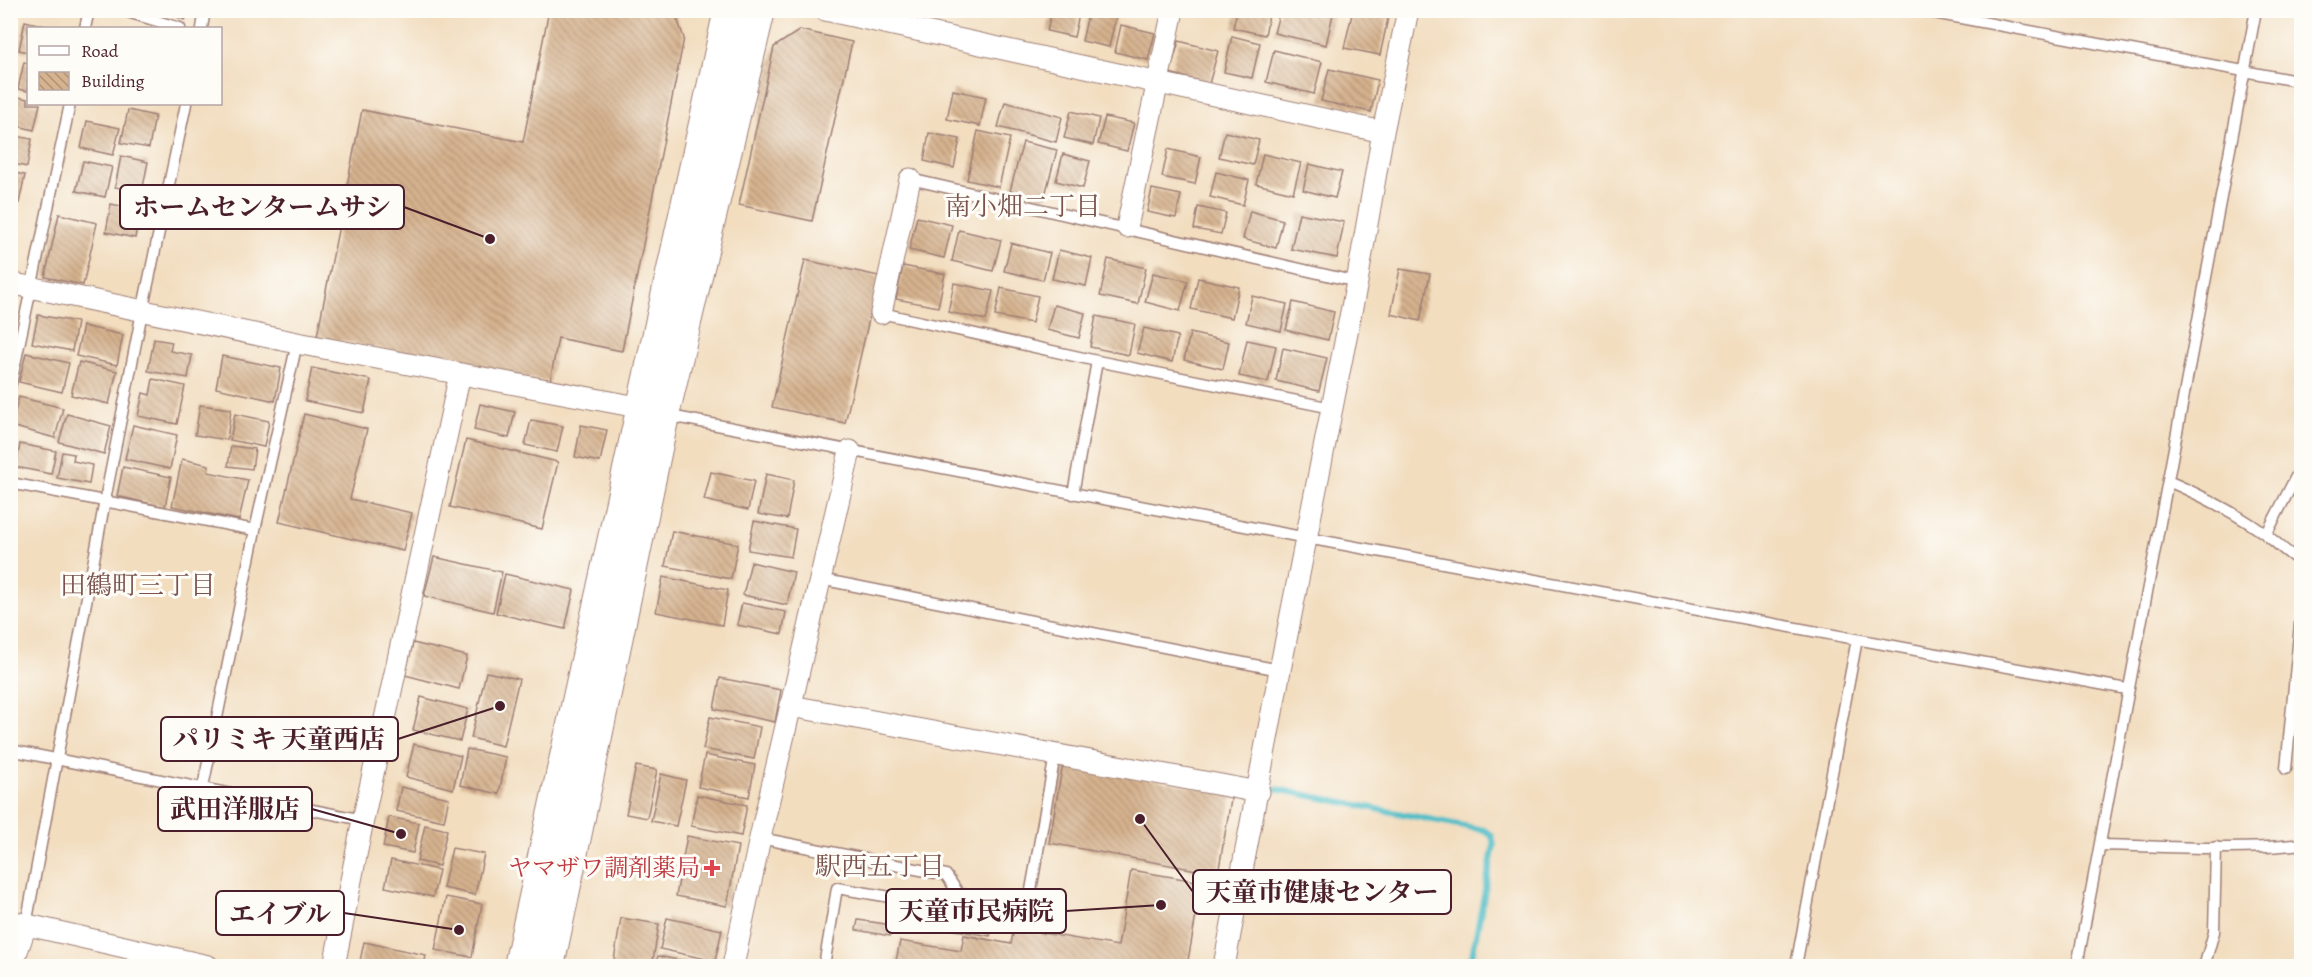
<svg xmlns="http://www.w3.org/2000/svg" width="2312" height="977" font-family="Alegreya,'Noto Serif JP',serif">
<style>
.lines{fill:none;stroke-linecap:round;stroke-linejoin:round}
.stream{stroke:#50bec7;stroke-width:6}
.building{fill:url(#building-back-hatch)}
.lane-casing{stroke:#9e7e75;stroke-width:13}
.street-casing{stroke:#9e7e75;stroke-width:23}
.secondary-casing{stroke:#9e7e75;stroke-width:32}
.lane{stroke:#fff;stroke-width:10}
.street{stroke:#fff;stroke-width:21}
.secondary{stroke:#fff;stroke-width:30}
.health-dot{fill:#e0444e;stroke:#fdfcf7;stroke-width:2}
.labels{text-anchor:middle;stroke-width:6;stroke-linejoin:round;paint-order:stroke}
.health-label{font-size:24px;fill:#be3a42;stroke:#fdfcf7;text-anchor:end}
.neighbourhood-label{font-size:26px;fill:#7b534e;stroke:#fdfcf7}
.leader{fill:none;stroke:#4a1f2b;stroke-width:2}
.callout-dot{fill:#4a1f2b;stroke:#fdfcf7;stroke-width:2}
.callout{fill:#fdfcf7;stroke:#4a1f2b;stroke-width:2}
.callout-label{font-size:26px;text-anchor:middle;font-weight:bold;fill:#4a1f2b}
</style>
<defs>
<pattern id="building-back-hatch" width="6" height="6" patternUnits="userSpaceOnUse" patternTransform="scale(1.5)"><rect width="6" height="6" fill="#d6b38f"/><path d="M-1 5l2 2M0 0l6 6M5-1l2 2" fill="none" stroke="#b09175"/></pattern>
</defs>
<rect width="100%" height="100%" fill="#fdfcf7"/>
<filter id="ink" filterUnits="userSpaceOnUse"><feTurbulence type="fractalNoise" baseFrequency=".0167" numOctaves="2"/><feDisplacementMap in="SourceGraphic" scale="12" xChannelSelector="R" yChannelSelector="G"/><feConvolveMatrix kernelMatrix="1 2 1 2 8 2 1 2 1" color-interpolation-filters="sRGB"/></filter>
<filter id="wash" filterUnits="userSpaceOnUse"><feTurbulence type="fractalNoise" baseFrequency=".008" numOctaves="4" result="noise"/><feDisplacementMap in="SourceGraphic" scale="24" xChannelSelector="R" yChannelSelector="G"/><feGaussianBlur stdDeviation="1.35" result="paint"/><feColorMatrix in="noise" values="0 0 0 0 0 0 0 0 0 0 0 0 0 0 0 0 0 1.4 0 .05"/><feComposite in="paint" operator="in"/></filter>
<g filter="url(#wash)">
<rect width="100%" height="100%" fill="#f2ddbf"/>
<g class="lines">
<path class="stream" d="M1276,789l208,41 8,6 2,9 -24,121"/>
</g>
<g id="blocks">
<path class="building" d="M160,10h29l-4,10z
M549,10h125l10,28 -62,313 -64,-13 -8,44 -233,-46 45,-226 161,32z
M1052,10h28l-6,27 -27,-6z
M1089,10l28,2 -8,35 -27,-6z
M1237,10h33l-5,25 -32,-7z
M1280,10h54l-8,35 -52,-12z
M1353,10l35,8 -8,37 -36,-7z
M25,21l29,7h-26v24l-9,-2z
M1121,25l34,8 -7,27 -33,-8z
M800,30l52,12 -40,179 -73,-16 35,-158z
M1232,36l28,7 -8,35 -28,-6z
M1179,41l39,10 -9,33 -39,-11z
M1274,50l48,12 -8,32 -48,-12z
M24,62l4,1v28l-10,-2z
M1329,69l49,11 -7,32 -50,-11z
M953,90l33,7 -6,29 -33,-7z
M10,95l18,4v5h12l-6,26 -24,-6z
M1005,102l57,15 -6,25 -58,-15z
M128,110l27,6 -6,32 -28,-5z
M1071,111l28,7 -6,27 -29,-7z
M1105,117l29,6 -7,28 -29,-7z
M87,121l33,7 -7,27 -32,-7z
M978,131l32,7 -11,49 -32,-7z
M1225,132l34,8 -6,25 -34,-8z
M929,133l31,6 -6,29 -30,-7z
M10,135l22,4 -5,28 -17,-4z
M1023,142l34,8 -13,49 -34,-8z
M1168,149l33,8 -6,27 -33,-7z
M1063,154l27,7 -7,27 -27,-7z
M1263,154l38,9 -8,30 -37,-9z
M121,156l27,6 -6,30 -27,-5z
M83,161l29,6 -7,30 -29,-6z
M1309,164l33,8 -7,26 -32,-8z
M10,172l15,3 -6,28 -9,-2z
M1216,172l33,8 -6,25 -33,-8z
M1152,189l29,6 -5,23 -29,-6z
M111,204l29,6 -5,28 -29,-6z
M1198,207l28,6 -5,21 -27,-5z
M10,208l8,2 -5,29 -3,-1z
M1250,211l33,9 -7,28 -33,-9z
M1299,213l45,9 -7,36 -46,-9z
M59,214l38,9 -14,62 -38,-8z
M917,217l35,8 -8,33 -35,-8z
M959,230l42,10 -8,31 -41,-10z
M1011,243l39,10 -7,27 -39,-9z
M1059,250l33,8 -6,28 -34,-7z
M1108,259l38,9 -8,36 -38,-8z
M805,260l74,16 -34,147 -73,-16z
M903,266l42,8 -7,33 -42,-8z
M1400,269l30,5 -10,47 -29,-7z
M1153,273l35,8 -8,30 -35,-9z
M1198,278l41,9 -7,31 -41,-9z
M954,283l39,8 -7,29 -38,-8z
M1001,288l37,8 -6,27 -37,-7z
M1252,296l35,8 -6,27 -35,-8z
M1293,302l41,10 -6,28 -42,-10z
M1054,305l31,8 -6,25 -32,-8z
M38,315l39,7 -5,29 -40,-8z
M1096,316l39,8 -6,31 -39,-8z
M83,326l40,9 -6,30 -41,-9z
M1144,328l34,8 -6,26 -35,-9z
M1190,333l39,9 -6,27 -39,-9z
M154,339l18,3 -2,9 22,4 -4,23 -40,-7z
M1247,340l29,6 -8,36 -29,-6z
M1283,348l44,10 -8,33 -43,-10z
M26,353l43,10 -7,29 -43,-10z
M222,356l59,12 -6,33 -59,-13z
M79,362l38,9 -8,33 -38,-9z
M312,368l59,12 -7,33 -59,-12z
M153,379l32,7 -8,38 -39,-8 5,-23 7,2z
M19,397l44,11 -8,30 -44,-12z
M480,404l35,8 -6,26 -35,-8z
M200,405l31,4 -4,31 -32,-5z
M67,414l44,12 -7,28 -45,-12z
M235,414l34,7 -5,26 -34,-7z
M304,414l63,15 -17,70 62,14 -9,38 -124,-29z
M531,420l32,6 -6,26 -32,-7z
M133,425l44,10 -7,34 -45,-10z
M581,425l26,5 -7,32 -25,-5z
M466,440l92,22 -16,67 -92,-22z
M20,444l36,7 -5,23 -35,-7z
M231,446l24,3 -3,20 -24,-3z
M62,452l12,2 -1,7 19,4 -3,19 -32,-6z
M182,459l27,6 -1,7 40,8 -9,40 -67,-14z
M123,467l48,10 -6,30 -48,-11z
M711,472l43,9 -6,29 -44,-10z
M766,474l28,6 -7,39 -29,-5z
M754,521l42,8 -5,28 -43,-7z
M672,531l66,13 -7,35 -66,-13z
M434,557l68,15 -9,40 -69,-16z
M751,562l43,10 -7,33 -44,-10z
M505,574l69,16 -9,39 -69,-16z
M663,577l65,13 -6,35 -66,-13z
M742,603l44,9 -4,22 -45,-9z
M413,643l54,13 -8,33 -54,-14z
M486,672l33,7 -16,67 -32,-8z
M720,678l61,12 -6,32 -61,-13z
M421,697l47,12 -8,32 -47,-11z
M710,717l50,10 -6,32 -51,-10z
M414,744l47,12 -8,33 -47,-12z
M467,749l39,8 -7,37 -39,-9z
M705,755l50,10 -6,32 -51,-10z
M1063,763l169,31 -14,80 -169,-31z
M636,766l21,4 -10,48 -21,-4z
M661,774l25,6 -10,46 -25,-5z
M401,787l48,11 -5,23 -48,-10z
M697,795l50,10 -6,31 -50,-10z
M389,817l30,6 -6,30 -30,-6z
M425,825l22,5 -8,36 -22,-5z
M687,836l51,10 -11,60 -51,-10z
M452,848l32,6 -9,41 -32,-7z
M391,860l48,10 -6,27 -48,-10z
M1131,870l71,12 -15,84h-292l5,-25 61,10 3,-16 47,9 3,-16 104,18z
M446,897l36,7 -10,53 -37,-7z
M891,907l101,17 -2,12 -101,-17z
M621,918l38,6 -7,42h-39z
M667,918l55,12 -7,31 -55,-12z
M858,920l34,5 -2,11 -34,-6z
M364,942l62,13 -2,11h-65z
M658,956l46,9v1h-49z"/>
</g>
</g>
<g filter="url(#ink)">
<use href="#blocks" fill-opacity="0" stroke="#9e7e75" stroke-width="1.5"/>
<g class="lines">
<defs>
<path id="lane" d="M121,10l59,18
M1918,10l384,72
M85,28l4,-18
M202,28l3,-18
M910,179l447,103
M881,313l216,48 235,47
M10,388l60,-284
M665,415l642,123 820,151
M2168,481c35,15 66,31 96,52 13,10 24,21 38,30
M10,483l245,47
M1073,494l24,-133
M2266,535l36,-70
M820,579l460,91
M10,750l353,70
M2286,769l16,-166
M203,787l52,-257 42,-187
M760,838l186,37 13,19
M2100,845c66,1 135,7 202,-1
M26,925l79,-425 37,-188 44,-208
M2206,960l8,-28 2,-85
M824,966l13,-78 101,17 21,-11 69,13 27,-152
M1796,966l61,-327
M2077,966c59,-318 119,-637 179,-956"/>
<path id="street" d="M825,10l558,122
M1127,227l46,-217
M10,283l287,60 346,65
M881,313l29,-134
M791,706l468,86
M10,921l198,45
M12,966l14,-41
M334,966l29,-146 97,-446
M733,966l27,-128 90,-387
M1224,966l56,-296 77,-388 26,-150 25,-122"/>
<path id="secondary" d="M519,966l210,-956
M549,966l115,-551 96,-405"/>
</defs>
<use href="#lane" class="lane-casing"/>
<use href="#street" class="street-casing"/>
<use href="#secondary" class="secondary-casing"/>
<use href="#lane" class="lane"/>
<use href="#street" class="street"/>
<use href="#secondary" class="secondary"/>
</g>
</g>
<path class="health-dot" d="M709 859h6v6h6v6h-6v6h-6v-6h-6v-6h6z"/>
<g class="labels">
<g class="health-label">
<text x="700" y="876">ヤマザワ調剤薬局</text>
</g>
<g class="neighbourhood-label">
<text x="1023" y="215">南小畑二丁目</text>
<text x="138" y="594">田鶴町三丁目</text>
<text x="880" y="875">駅西五丁目</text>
</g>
</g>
<path class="leader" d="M490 239L404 207M500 706L398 739M401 834L312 809M1140 819L1193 892M1161 905L1066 911M459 930L344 913"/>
<g class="callout-dot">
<circle cx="490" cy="239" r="6"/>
<circle cx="500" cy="706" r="6"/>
<circle cx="401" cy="834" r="6"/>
<circle cx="1140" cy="819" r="6"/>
<circle cx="1161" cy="905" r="6"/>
<circle cx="459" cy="930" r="6"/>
</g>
<g class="callout">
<rect x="120" y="185" width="284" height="44" rx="6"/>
<rect x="161" y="717" width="237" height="44" rx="6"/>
<rect x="158" y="787" width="154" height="44" rx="6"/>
<rect x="1193" y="870" width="258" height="44" rx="6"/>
<rect x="886" y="889" width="180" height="44" rx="6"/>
<rect x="216" y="891" width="128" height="44" rx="6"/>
</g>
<g class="callout-label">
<text x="262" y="216">ホームセンタームサシ</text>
<text x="279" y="748">パリミキ 天童西店</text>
<text x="235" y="818">武田洋服店</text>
<text x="1322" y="901">天童市健康センター</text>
<text x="976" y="920">天童市民病院</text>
<text x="280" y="923">エイブル</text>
</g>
<rect width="2312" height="977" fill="none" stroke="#fdfcf7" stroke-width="36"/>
<rect x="27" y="27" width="195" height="78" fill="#fdfcf7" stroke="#b5a4a5" stroke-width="1.5"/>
<rect x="39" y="46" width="30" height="9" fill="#ffffff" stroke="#b5a4a5" stroke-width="1.5"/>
<text x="81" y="57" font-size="18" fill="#4a1f2b">Road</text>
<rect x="39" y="72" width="30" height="18" fill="url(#building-back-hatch)" stroke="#b5a4a5" stroke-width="1.5"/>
<text x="81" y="87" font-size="18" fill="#4a1f2b">Building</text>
</svg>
